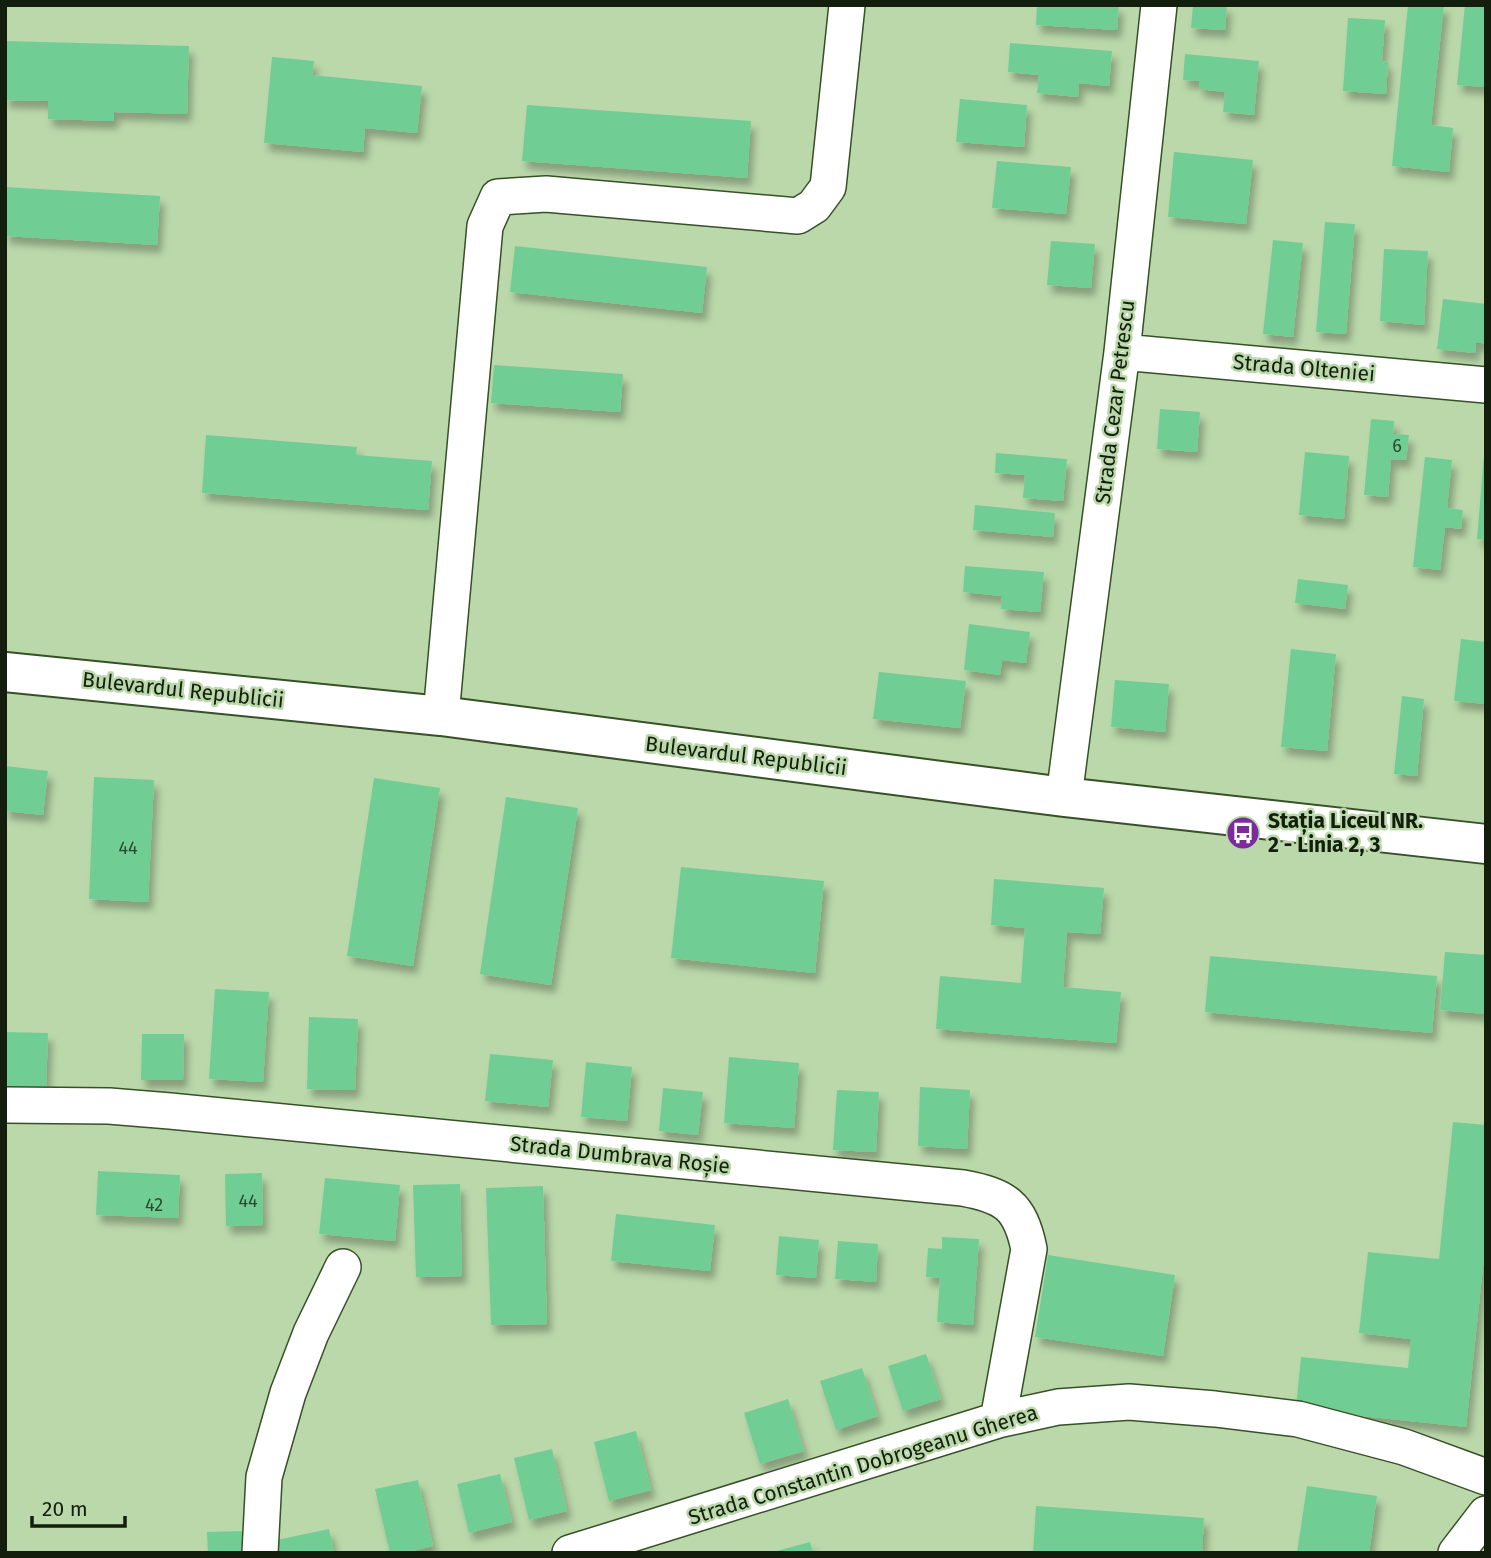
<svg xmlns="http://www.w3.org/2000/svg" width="1491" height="1558" font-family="'Fira Sans',sans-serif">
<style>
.building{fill:#70ce94;filter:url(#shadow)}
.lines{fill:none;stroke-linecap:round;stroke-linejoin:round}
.minor-casing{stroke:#365028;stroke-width:38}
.secondary-casing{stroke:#365028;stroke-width:42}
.minor{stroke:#fff;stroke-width:35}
.secondary{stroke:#fff;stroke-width:38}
.labels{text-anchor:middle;stroke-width:5;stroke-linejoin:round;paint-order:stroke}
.number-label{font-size:18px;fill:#2a4a2f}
.street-label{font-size:21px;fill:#131e0d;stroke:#bad8aa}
.poi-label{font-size:21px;font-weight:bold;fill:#131e0d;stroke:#bad8aa;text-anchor:start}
</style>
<defs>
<filter id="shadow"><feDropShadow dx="4.5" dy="8" stdDeviation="3.5" flood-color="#0004"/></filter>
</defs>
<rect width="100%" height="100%" fill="#bad8aa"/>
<path class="building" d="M1037,5h82l-2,25 -81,-5z
M1193,5h34l-2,25 -34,-2z
M1408,5h36l-13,120 22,3 -4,44 -57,-6z
M1465,5h21v82l-29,-2z
M1348,18l37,2 -3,41 6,1 -2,32 -43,-3z
M5,41l184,5 -2,68 -73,-2v9l-66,-2v-18l-43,-1z
M1010,43l102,8 -3,35 -30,-3 -1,14 -41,-4 2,-18 -31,-3z
M1185,54l74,7 -5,54 -31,-3 2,-20 -26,-3 1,-8 -17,-1z
M272,57l42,4 -2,14 110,11 -5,47 -52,-5 -2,24 -99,-9z
M960,99l67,6 -3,42 -68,-5z
M527,105l224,16 -4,57 -225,-17z
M1174,152l79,8 -7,64 -78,-7z
M997,161l74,6 -5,47 -74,-6z
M5,187l155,9 -3,49 -152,-9z
M1325,222l30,2 -9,110 -30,-2z
M1273,240l30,3 -10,94 -30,-3z
M1051,241l44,3 -4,44 -44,-3z
M515,246l192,21 -5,46 -192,-21z
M1384,249l44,2 -4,74 -44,-4z
M1443,299l43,5v40l-10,-2 -1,11 -38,-4z
M494,365l129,9 -3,38 -129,-9z
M1160,409l40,3 -3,40 -40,-3z
M1371,419l23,2 -1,13 16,1 -3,25 -15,-1 -3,38 -24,-2z
M206,435l151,12 -1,8 76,6 -4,49 -226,-17z
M1305,452l44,4 -5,63 -45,-4z
M996,453l71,6 -4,42 -40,-3 2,-23 -30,-2z
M1484,455h2v85l-9,-1z
M1425,457l27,3 -5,48 16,2 -2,19 -16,-2 -5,43 -27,-3z
M975,505l80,8 -2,24 -80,-7z
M965,566l79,6 -4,40 -39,-3 1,-13 -39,-4z
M1298,579l50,6 -3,24 -50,-6z
M969,624l61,8 -4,31 -24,-3 -2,15 -36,-5z
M1461,639l25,3v62l-32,-3z
M1291,649l45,5 -9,97 -46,-4z
M879,672l87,9 -6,47 -87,-9z
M1115,680l54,4 -4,48 -54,-5z
M1402,696l22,3 -7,77 -23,-2z
M5,766l43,5 -5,44 -38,-4z
M94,777l60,3 -6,122 -59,-3z
M374,778l66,10 -27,178 -66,-10z
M506,797l72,11 -27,177 -71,-11z
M681,867l143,14 -9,92 -144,-15z
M994,879l110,9 -4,46 -33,-2 -4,55 58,5 -5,51 -180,-14 4,-53 81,7 4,-55 -34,-3z
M1445,952l41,3v59l-46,-4z
M1210,956l227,20 -5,57 -227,-21z
M215,989l54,3 -6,90 -54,-3z
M309,1017l49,2 -3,71 -48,-1z
M5,1032l43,1 -2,55 -41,-1z
M142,1034h42l-1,46h-42z
M490,1054l63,6 -5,47 -63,-6z
M729,1057l70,6 -5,65 -70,-5z
M586,1062l46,5 -5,54 -46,-4z
M920,1087l50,3 -3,59 -49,-3z
M663,1088l40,4 -5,43 -39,-4z
M837,1090l42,2 -3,60 -43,-2z
M1453,1122l33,3v113l-20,189 -170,-18 5,-52 107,11 3,-29 -52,-6 9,-81 71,7z
M98,1171l82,4 -2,43 -82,-3z
M262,1173l1,52 -37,1 -1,-52z
M325,1178l75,7 -5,56 -76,-7z
M460,1184l2,92 -46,1 -3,-92z
M543,1186l4,138 -56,1 -5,-137z
M616,1214l99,11 -5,46 -99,-10z
M779,1236l40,4 -3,38 -40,-3z
M942,1237l37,2 -6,86 -36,-3 3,-44 -14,-1 2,-29 14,1z
M838,1241l40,3 -2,38 -41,-3z
M1048,1255l127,20 -12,81 -128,-19z
M926,1354l15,45 -38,12 -15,-45z
M862,1368l16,48 -42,14 -16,-49z
M788,1399l16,52 -44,13 -16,-51z
M636,1431l15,59 -42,11 -15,-59z
M552,1449l15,62 -38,9 -15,-62z
M500,1474l12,48 -43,11 -12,-49z
M418,1480l15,66 -29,7h-14l-15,-64z
M1307,1486l70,10 -8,57h-72z
M1036,1506l168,12 -2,35h-169z
M329,1529l5,24h-60l-2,-12z
M244,1531l1,22h-37l-1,-21z
M810,1542l3,11h-39l-1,-1z"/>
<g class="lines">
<defs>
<path id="minor" d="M1122,352l364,33
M441,716l44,-490 13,-29 48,-3 252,22 16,-10 14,-19 19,-182
M1064,797l58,-445 37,-347
M5,1105l104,1 61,5 793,77c42,8 57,17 66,61l-31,171
M260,1553l4,-76 24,-84 23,-60 32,-66
M570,1553l428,-133 60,-13 71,-5 86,7 83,10 106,28 82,30
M1456,1553l30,-39"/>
<path id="secondary" d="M5,672l436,44 623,81 422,47"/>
</defs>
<use href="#minor" class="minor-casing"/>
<use href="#secondary" class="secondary-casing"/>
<use href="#minor" class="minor"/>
<use href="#secondary" class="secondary"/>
</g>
<defs>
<symbol id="bus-disc" viewBox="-11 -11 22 22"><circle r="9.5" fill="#7c2b9b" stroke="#bad8aa"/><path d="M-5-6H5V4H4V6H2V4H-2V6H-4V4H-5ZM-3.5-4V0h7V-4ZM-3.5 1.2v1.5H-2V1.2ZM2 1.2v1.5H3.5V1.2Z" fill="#fff"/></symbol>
</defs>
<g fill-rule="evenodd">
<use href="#bus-disc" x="1224" y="814" width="38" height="38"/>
</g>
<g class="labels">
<g class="number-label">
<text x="1397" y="452">6</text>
<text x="128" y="854">44</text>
<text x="248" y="1207">44</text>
<text x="154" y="1211">42</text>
</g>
<g class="street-label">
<text transform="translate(1304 368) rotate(5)" y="7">Strada Olteniei</text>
<text transform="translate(1115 402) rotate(-83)" y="7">Strada Cezar Petrescu</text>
<text transform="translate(183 690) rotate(6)" y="7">Bulevardul Republicii</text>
<text transform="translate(746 756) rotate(7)" y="7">Bulevardul Republicii</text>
<text transform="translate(620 1155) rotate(6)" y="7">Strada Dumbrava Roșie</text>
<text transform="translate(863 1465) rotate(-17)" y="7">Strada Constantin Dobrogeanu Gherea</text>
</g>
<g class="poi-label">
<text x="1268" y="828">Stația Liceul NR.<tspan x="1268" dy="24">2 - Linia 2, 3</tspan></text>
</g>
</g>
<rect width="1491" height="1558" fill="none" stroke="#131e0d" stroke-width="14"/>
<path d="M32 1516v10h93v-10" fill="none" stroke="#131e0d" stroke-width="3.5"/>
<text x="42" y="1516" font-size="21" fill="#131e0d" stroke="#bad8aa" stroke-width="5" paint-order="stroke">20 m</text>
</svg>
